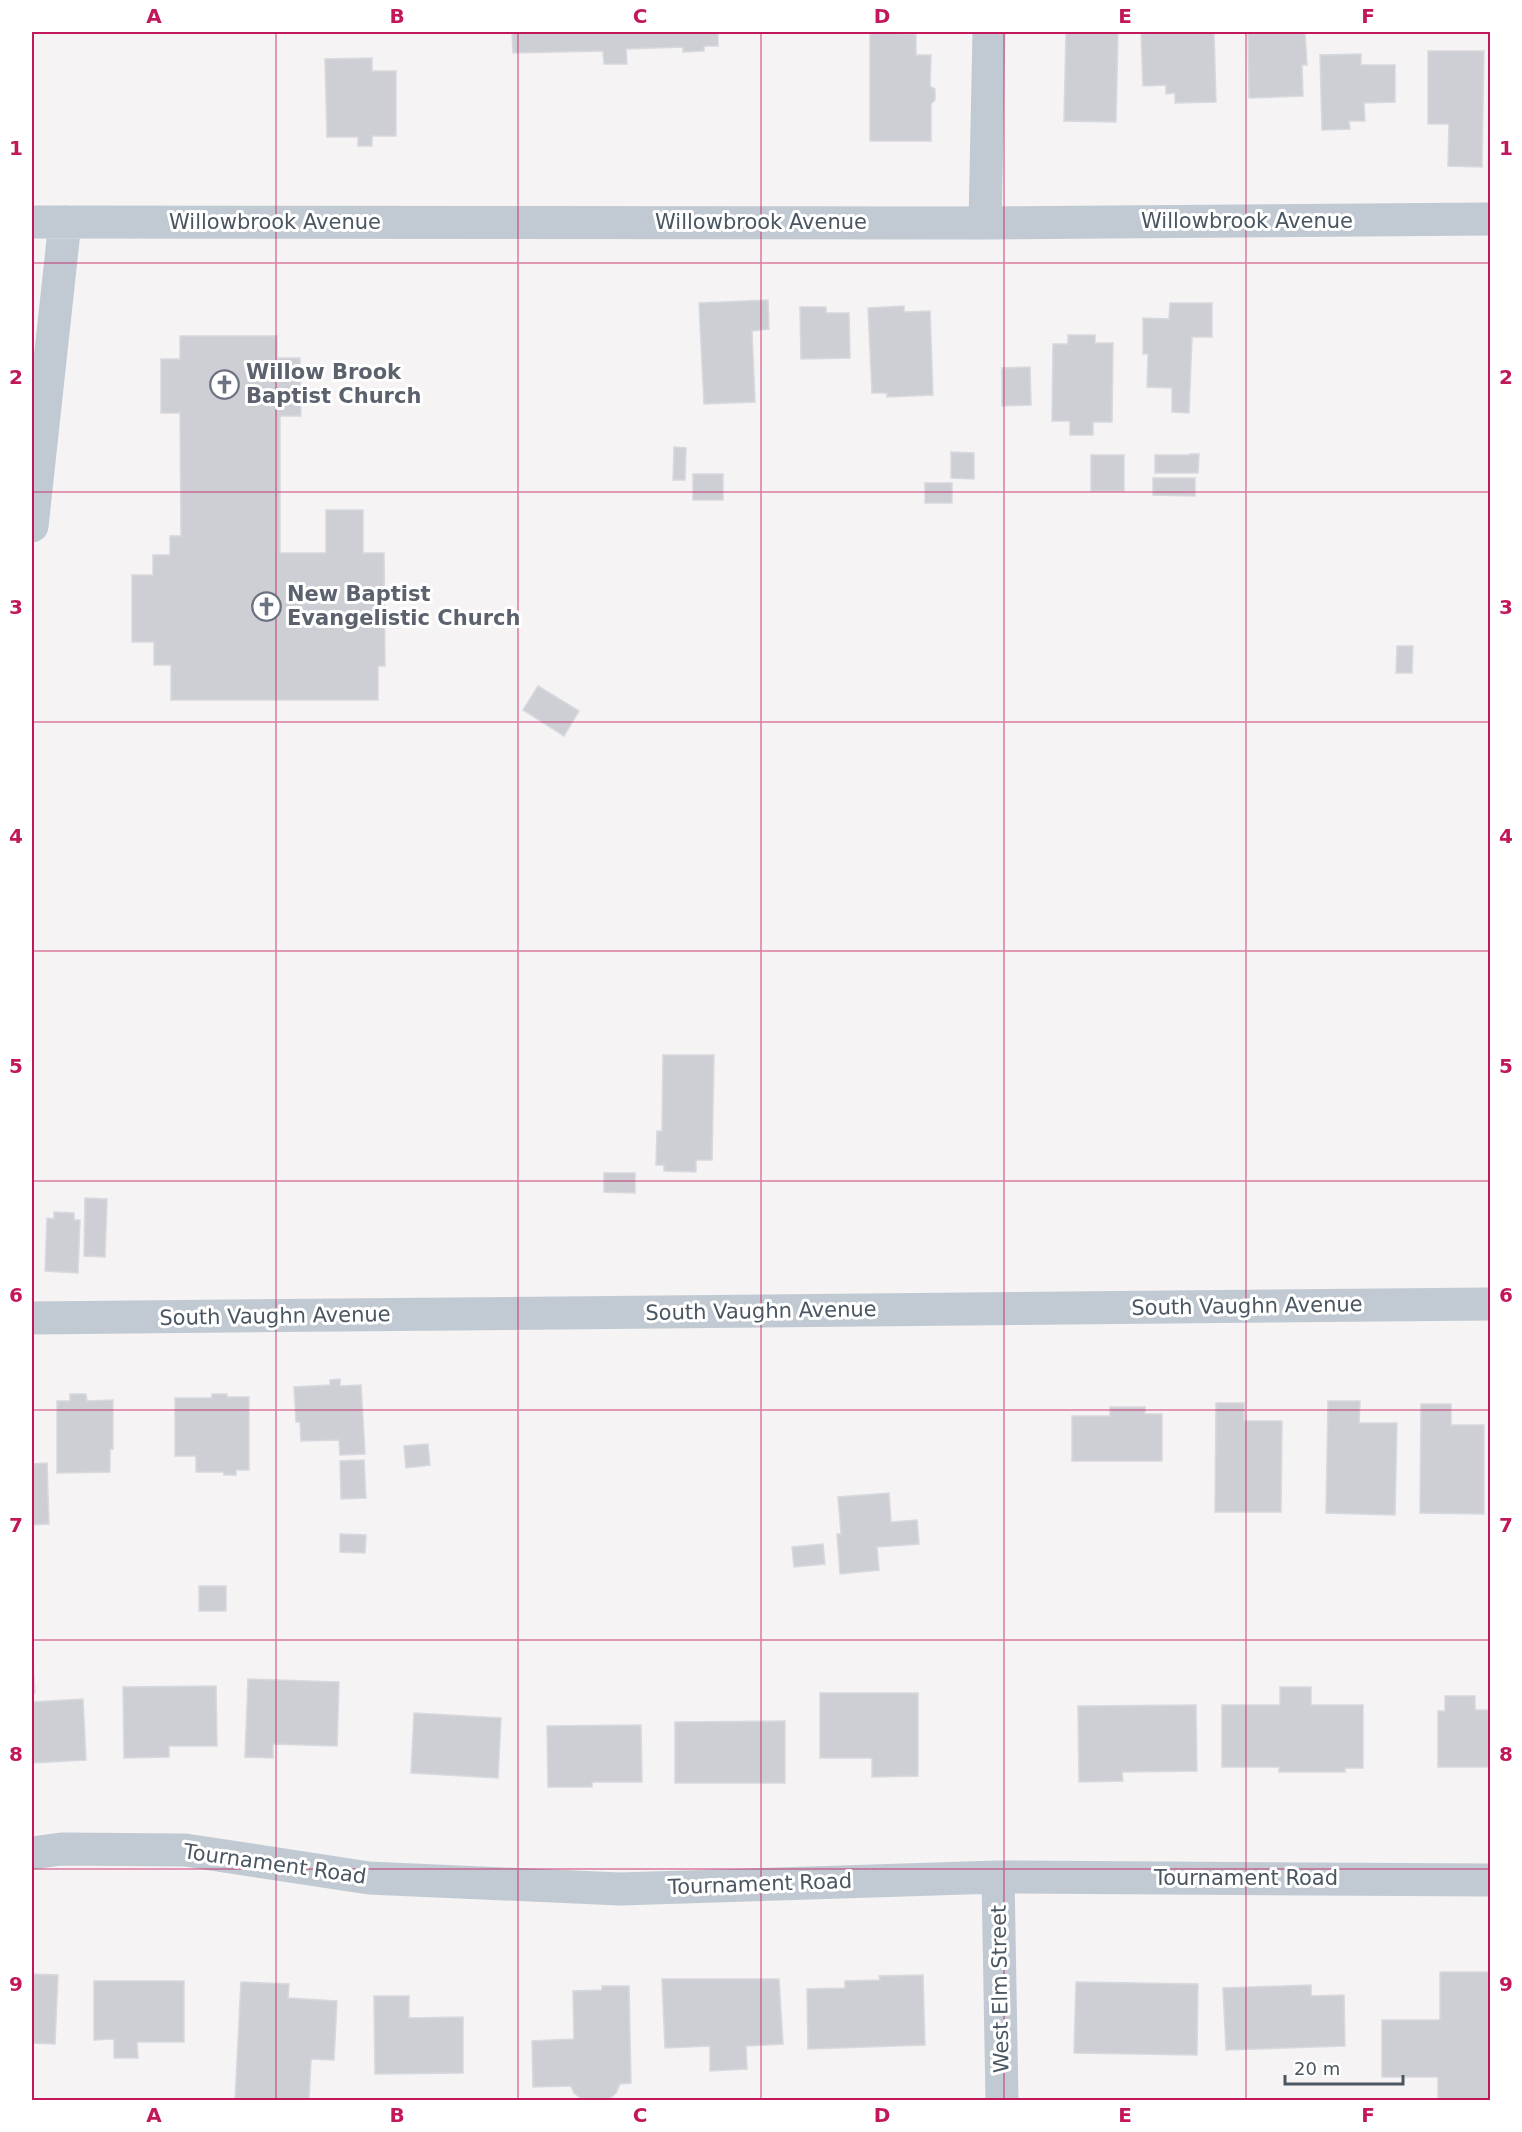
<svg xmlns="http://www.w3.org/2000/svg" width="1522" height="2132" font-family="'DejaVu Sans',sans-serif">
<style>
.building{fill:#cdcfd5;stroke:#d7d9de;stroke-width:1.5}
.lines{fill:none;stroke-linecap:round;stroke-linejoin:round}
.minor{stroke:#c1cad2;stroke-width:33}
.grid{fill:none;stroke:#c2185b;stroke-width:1.5;stroke-opacity:0.55}
.labels{text-anchor:middle;stroke-width:6;stroke-linejoin:round;paint-order:stroke}
.street-label{font-size:21px;fill:#4a5661;stroke:#fff}
.worship-label{font-size:21px;font-weight:bold;fill:#5b616d;stroke:#fff;text-anchor:start}
.neatline{fill:none;stroke:#c2185b;stroke-width:2}
.grid-label{font-size:20px;text-anchor:middle;font-weight:bold;fill:#c2185b}
</style>
<rect width="100%" height="100%" fill="#f5f3f3"/>
<path class="building" d="M512,32h206v14h-14v5l-21,1v-5l-57,2 1,15h-23l-1,-13 -90,2z
M1066,32h52l-2,90 -52,-1z
M1141,32h73l2,70 -41,1v-10l-9,1v-9l-23,1z
M1248,32h57l2,33h-5l1,31 -54,2z
M870,33l46,1v21h15l-1,31 5,3v11l-4,4v37h-61z
M1428,51h56l-2,116 -34,-1 1,-42h-21z
M1361,54v11h34v37l-31,1 1,18h-16l1,8 -28,1 -2,-75z
M372,58v13h24v65h-24v10h-14v-9h-31l-2,-78z
M768,300l1,29 -17,2 3,71 -51,2 -5,-101z
M1170,303h42v34h-20l-3,76 -17,-1v-24l-25,-1 1,-33h-5v-36l26,1z
M904,306v6l26,-1 3,84 -46,2v-4h-15l-4,-85z
M800,307h26v6h23l1,45 -49,1z
M1068,335h27v8h18l-1,79h-19v13h-23v-14h-18l1,-77h15z
M180,336h97v22h23l1,58h-21v137h46v-43h37v43h21l1,113h-7v34h-207v-35h-17v-23h-22v-67h21v-20h17v-19h11l-1,-123h-19v-54h19z
M1030,367l1,38 -29,1v-38z
M674,447l12,1 -1,32h-12z
M951,452l23,1v26l-23,-1z
M1190,454h9l-1,19h-43v-18h35z
M1091,455h33v36h-33z
M693,474h30v26h-30z
M1153,478h42v18l-42,-1z
M925,483h27v20h-27z
M1397,646h16l-1,27h-16z
M538,686l41,25 -15,25 -41,-26z
M663,1055h51l-2,105h-16v12l-32,-1v-6h-8l1,-34h5z
M604,1173h31v20l-31,-1z
M85,1198l22,1 -2,58 -21,-1z
M54,1212l20,1v7h6l-2,53 -33,-2 2,-53 7,1z
M340,1379v7l21,-1 4,69 -25,1 -1,-15 -38,1 -1,-19h-4l-2,-35 36,-2v-5z
M70,1394h16l1,7 26,-1v49h-3v23l-53,1v-72h13z
M212,1394h15v3h22v73h-13v5h-12v-3h-28v-16h-21v-58h37z
M1328,1401h32l-1,22h38l-2,92 -69,-2z
M1216,1403h28v18h38l-1,91h-66z
M1421,1404h30v21h33v89l-64,-1z
M1110,1407h35v7h17v47h-90v-45h38z
M428,1444l2,21 -24,3 -2,-22z
M364,1460l2,38 -25,1 -1,-38z
M47,1463l2,61 -17,1v-61z
M889,1493l2,29 26,-2 2,24 -42,3 2,23 -39,4 -3,-40h4l-3,-37z
M340,1534l26,1 -1,18 -25,-1z
M823,1544l2,20 -31,3 -2,-20z
M199,1586h27v25h-27z
M32,1650l3,43h-3v9l51,-3 3,61 -54,3z
M248,1679l91,3 -2,64 -64,-2v14l-28,-1z
M216,1686l1,60h-48v11l-45,1 -1,-71z
M1280,1687h31v18h52v63h-18v4h-66v-5h-57v-62h58z
M820,1693h98v83l-46,1v-19h-52z
M1445,1696h30v14h15v57h-52v-56h7z
M1196,1705l1,66 -75,1 1,9 -44,1 -1,-76z
M414,1713l87,5 -3,60 -87,-5z
M785,1721v62h-110v-61z
M641,1725l1,57h-50v5h-44l-1,-61z
M1440,1972h50v128h-52v-23h-56v-57h58z
M32,1974l26,1 -3,69 -23,-1z
M923,1975l2,70 -117,4 -1,-60 38,-1v-7l35,-1 -1,-4z
M662,1979h117l4,65 -37,2 1,23 -37,2v-25l-45,2z
M94,1981h90v61h-47l1,16h-24v-19l-20,1z
M241,1982l48,2 -1,14 49,3 -3,59 -23,-1 -2,41h-74z
M1076,1982l122,2 -1,71 -123,-2z
M1311,1985v11l33,-1 1,51 -119,4 -3,-62z
M602,1986h27l2,97 -11,1 -4,9 -8,7h-25l-9,-7 -3,-7 -38,1 -1,-46 42,-2 -1,-48 29,-1z
M374,1996h35v22l54,-1v56l-88,1z"/>
<g class="lines">
<path class="minor" d="M32,222l953,1 505,-4
M985,223l4,-191
M32,526l33,-304
M32,1318l1458,-14
M32,1853l29,-4 124,1 184,28 251,11 378,-12 492,3
M998,1877l4,223"/>
</g>
<path class="grid" d="M276,32v2068M518,32v2068M761,32v2068M1004,32v2068M1246,32v2068M32,263h1458M32,492h1458M32,722h1458M32,951h1458M32,1181h1458M32,1410h1458M32,1640h1458M32,1869h1458"/>
<defs>
<symbol id="church-ring" viewBox="-11 -11 22 22"><circle r="9.5" fill="#fff" stroke="#6b7280" stroke-width="1.5"/><path d="M-1.2-6h2.4v3.5h3.3v2.4h-3.3V6h-2.4V-.1h-3.3v-2.4h3.3Z" fill="#6b7280"/></symbol>
</defs>
<g fill-rule="evenodd">
<use href="#church-ring" x="208" y="368" width="33" height="33"/>
<use href="#church-ring" x="250" y="590" width="33" height="33"/>
</g>
<g class="labels">
<g class="street-label">
<text x="1247" y="228">Willowbrook Avenue</text>
<text x="275" y="229">Willowbrook Avenue</text>
<text x="761" y="229">Willowbrook Avenue</text>
<text transform="translate(1247 1306) rotate(-1)" y="7">South Vaughn Avenue</text>
<text transform="translate(761 1311) rotate(-1)" y="7">South Vaughn Avenue</text>
<text transform="translate(275 1316) rotate(-1)" y="7">South Vaughn Avenue</text>
<text transform="translate(275 1864) rotate(8)" y="7">Tournament Road</text>
<text x="1246" y="1885">Tournament Road</text>
<text transform="translate(760 1884) rotate(-2)" y="7">Tournament Road</text>
<text transform="translate(1000 1989) rotate(-91)" y="7">West Elm Street</text>
</g>
<g class="worship-label">
<text x="246" y="379">Willow Brook<tspan x="246" dy="24">Baptist Church</tspan></text>
<text x="287" y="601">New Baptist<tspan x="287" dy="24">Evangelistic Church</tspan></text>
</g>
</g>
<rect width="1522" height="2132" fill="none" stroke="#ffffff" stroke-width="66"/>
<path d="M1285 2075v9h118v-9" fill="none" stroke="#4a5661" stroke-width="3"/>
<text x="1294" y="2075" font-size="18" fill="#4a5661" stroke="#ffffff" stroke-width="4.5" paint-order="stroke">20 m</text>
<rect x="33" y="33" width="1456" height="2066" class="neatline"/>
<g class="grid-label">
<text x="154" y="23">A</text>
<text x="397" y="23">B</text>
<text x="640" y="23">C</text>
<text x="882" y="23">D</text>
<text x="1125" y="23">E</text>
<text x="1368" y="23">F</text>
<text x="16" y="155">1</text>
<text x="1506" y="155">1</text>
<text x="16" y="384">2</text>
<text x="1506" y="384">2</text>
<text x="16" y="614">3</text>
<text x="1506" y="614">3</text>
<text x="16" y="843">4</text>
<text x="1506" y="843">4</text>
<text x="16" y="1073">5</text>
<text x="1506" y="1073">5</text>
<text x="16" y="1302">6</text>
<text x="1506" y="1302">6</text>
<text x="16" y="1532">7</text>
<text x="1506" y="1532">7</text>
<text x="16" y="1761">8</text>
<text x="1506" y="1761">8</text>
<text x="16" y="1991">9</text>
<text x="1506" y="1991">9</text>
<text x="154" y="2122">A</text>
<text x="397" y="2122">B</text>
<text x="640" y="2122">C</text>
<text x="882" y="2122">D</text>
<text x="1125" y="2122">E</text>
<text x="1368" y="2122">F</text>
</g>
</svg>
